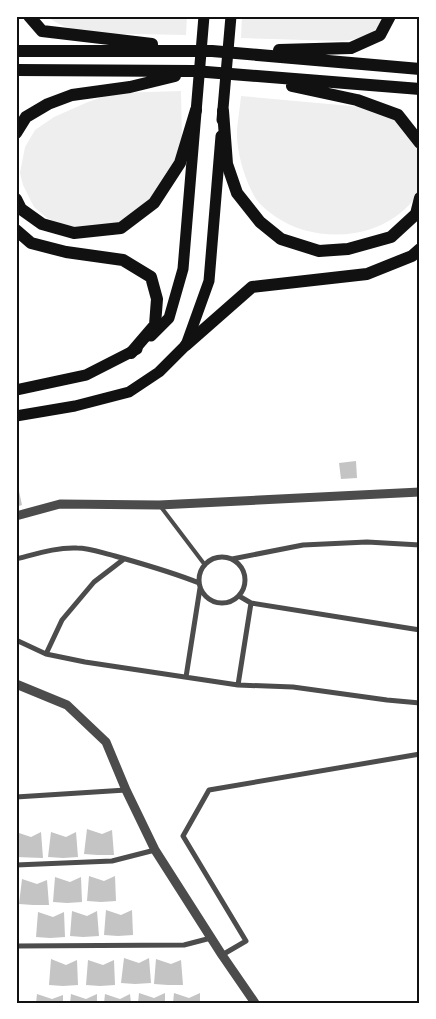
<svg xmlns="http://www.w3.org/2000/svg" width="436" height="1019" font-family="'Open Sans',sans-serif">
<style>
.green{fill:#eee}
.building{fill:#c4c4c4}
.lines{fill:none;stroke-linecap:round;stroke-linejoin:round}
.service{stroke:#4c4c4c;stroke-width:4}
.minor{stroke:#4c4c4c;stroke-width:5}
.tertiary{stroke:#4c4c4c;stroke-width:9}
.primary{stroke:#111;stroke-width:11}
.trunk{stroke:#111;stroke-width:12}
.neatline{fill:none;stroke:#111;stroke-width:2}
</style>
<rect width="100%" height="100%" fill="#fff"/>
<path class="green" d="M47,16h140l-1,19c-17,0 -33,-1 -50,-1 -29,0 -66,2 -89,-18z
M242,16h148c-18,19 -27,24 -53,25l-96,-3z
M181,91l1,49 -2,13 -29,50 -24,17 -13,4 -33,3 -13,-1 -10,-3 -11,-5 -13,-11 -11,-22 -3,-12 5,-26 10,-17 19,-13 34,-15 26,-9z
M241,96l121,11 32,9 26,23c0,12 0,23 0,35 0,4 1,10 0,15 -2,8 -11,16 -16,21 -34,31 -91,32 -128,7 -7,-5 -15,-11 -20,-18 -11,-18 -20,-48 -19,-69 1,-11 3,-23 4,-34z"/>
<path class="building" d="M356,461l1,17 -16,1 -2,-16z
M16,482h1l5,23 -6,2z
M87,829l15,5 10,-4 2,25h-16l-14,-1z
M16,832l15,5 10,-5 2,26 -27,-1z
M51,832l15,5 10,-5 2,25 -15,1 -15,-1z
M89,876l15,5 11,-5 1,25 -15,1 -14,-1z
M55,877l15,5 11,-5 1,25 -15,1 -14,-1z
M22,879l15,5 10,-4 2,25h-16l-14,-1z
M106,910l15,5 11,-5 1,25 -15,1 -14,-1z
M72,911l15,5 10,-5 2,25 -16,1 -13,-1z
M38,912l15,5 11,-5 1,25 -15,1 -14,-1z
M124,958l15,5 10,-5 2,25 -16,1 -14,-1z
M51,959l15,6 11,-5 1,25 -15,1 -14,-1z
M156,959l15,5 10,-4 2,25h-15l-14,-1z
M88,960l15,5 11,-5 1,25 -15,1 -14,-1z
M139,993l15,5 11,-5v10h-27z
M174,993l15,5 11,-5v10h-27z
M37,994l15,5 11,-4v8h-27z
M71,994l15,5 11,-5v9h-27z
M105,994l15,5 10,-5 1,9h-27z"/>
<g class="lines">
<path class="service" d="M161,507l44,58"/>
<path class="minor" d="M199 580a23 23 0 1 1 46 0a23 23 0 1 1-46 0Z
M16,559c20,-5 41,-12 61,-11 13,0 25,5 38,8 28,8 57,16 84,27
M232,559l71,-14 64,-3 53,3
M239,596l12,7 169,27
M16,640l30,14 39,8 153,23 55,2 94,13 33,3
M46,654l16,-34 32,-38 30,-23
M186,677l14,-89
M238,685l13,-82
M16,797l110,-7
M16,865l96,-4 43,-11
M16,946l168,-1 27,-7
M222,955l24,-14 -63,-105 26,-46 211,-36"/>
<path class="tertiary" d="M16,516l44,-12 99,1 261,-13
M16,684l51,21 39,37 20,48 29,60 67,105 33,48"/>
<path class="primary" d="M222,120l9,-104
M151,336l18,-18 14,-49 21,-253
M16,390l70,-15 51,-26
M16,416l59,-10 54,-14 30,-20 27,-27 23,-64 12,-145"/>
<path class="trunk" d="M29,16l13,15 110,13
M279,50l72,-2 29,-13 10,-19
M16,51h196l208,18
M16,70l178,1 226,18
M292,86l65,14 41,15 22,28
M223,111l4,53 10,29 23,29 21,17 38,12 29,-2 43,-12 25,-23 4,-16
M16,133l10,-16 22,-13 24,-9 58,-8 45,-11
M16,199l5,10 21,15 32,9 47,-5 33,-25 26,-40 16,-53
M16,230l15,13 35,9 57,8 28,17 6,22 -2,26 -24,28
M186,345l66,-58 115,-13 45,-18 8,-7"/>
</g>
<rect width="436" height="1019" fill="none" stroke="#ffffff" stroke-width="35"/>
<rect x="18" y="18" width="400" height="984" class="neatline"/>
</svg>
